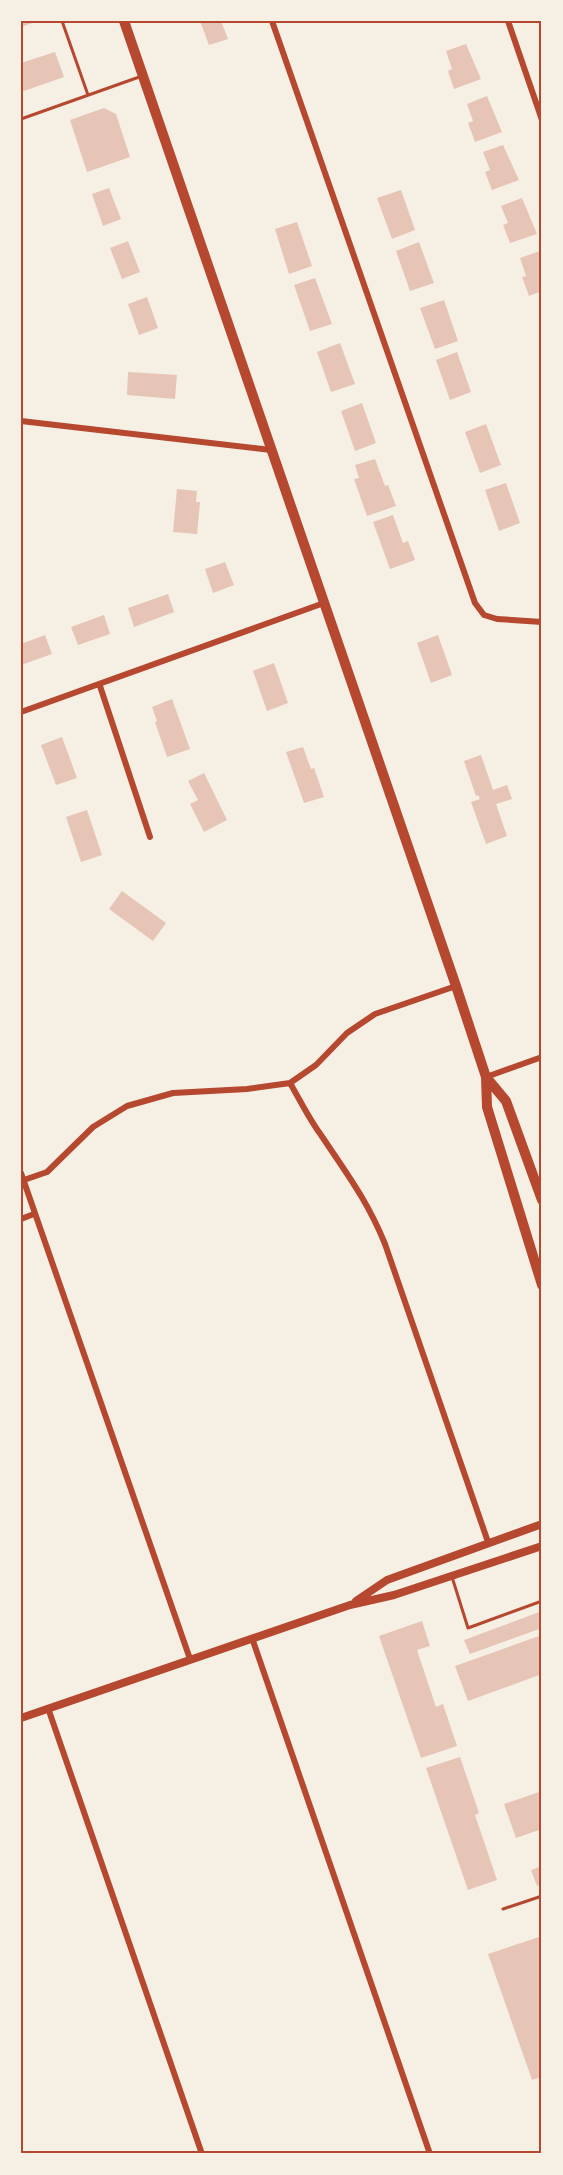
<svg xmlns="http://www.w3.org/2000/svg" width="563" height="2175" font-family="'PT Sans Narrow',sans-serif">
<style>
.building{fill:#e6c5b7}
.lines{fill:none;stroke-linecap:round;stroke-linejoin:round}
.service{stroke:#b5482f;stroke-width:3}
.minor{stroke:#b5482f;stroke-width:6}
.tertiary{stroke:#b5482f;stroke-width:8}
.primary{stroke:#b5482f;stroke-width:10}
.neatline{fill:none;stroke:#b5482f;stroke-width:2}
</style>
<rect width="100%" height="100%" fill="#f6efe4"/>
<path class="building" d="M21,21h17l-17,6z
M200,21h21l7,18 -19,6z
M466,44l15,35 -27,10 -6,-18 4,-2 -6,-18z
M55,52l9,25 -43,15v-29z
M487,96l15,36 -27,10 -7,-19 5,-2 -6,-17z
M104,108l12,6 14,43 -43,15 -17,-52z
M503,145l16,35 -27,10 -7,-18 5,-2 -7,-18z
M109,188l12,31 -18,7 -11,-32z
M401,190l14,40 -23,9 -15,-41z
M522,198l15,36 -27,9 -7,-18 5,-2 -7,-17z
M297,222l15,44 -23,8 -14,-45z
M128,241l12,31 -18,7 -12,-31z
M419,242l15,41 -24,8 -14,-40z
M540,251l2,6v34l-13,5 -7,-19 4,-1 -6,-18z
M315,278l17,46 -22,7 -16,-46z
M147,297l11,31 -19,7 -11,-31z
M444,300l14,41 -23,8 -15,-41z
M340,343l15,41 -24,8 -14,-40z
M457,352l14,40 -21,8 -14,-40z
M128,372l49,3 -2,24 -48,-4z
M362,403l14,40 -21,8 -14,-40z
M486,424l15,41 -21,8 -15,-41z
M375,459l10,27 3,-1 8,21 -29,10 -13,-37 5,-1 -4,-13z
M506,483l14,40 -21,8 -14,-41z
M177,489l20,2 -1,11h4l-3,32 -24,-2z
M393,515l10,28 5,-2 7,19 -25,9 -17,-47z
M225,562l9,23 -21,8 -8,-24z
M168,594l6,18 -40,15 -6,-19z
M104,615l6,19 -32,11 -7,-18z
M45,635l7,19 -31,11v-21z
M438,635l14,40 -21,8 -14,-40z
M274,663l14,40 -21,8 -14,-40z
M172,699l18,50 -23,8 -12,-35 2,-1 -5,-14z
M62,737l15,41 -21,7 -15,-40z
M303,747l8,22 3,-1 10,29 -20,6 -18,-51z
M481,755l12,35 14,-5 5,14 -16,5 11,32 -21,8 -15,-42 9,-3 -2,-4 -2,1 -12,-35z
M204,773l23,47 -23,12 -14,-28 8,-4 -10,-19z
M87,810l15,45 -21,7 -15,-45z
M122,891l44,32 -13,18 -44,-32z
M542,1611v17l-72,26 -6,-14z
M422,1621l8,25 -13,4 19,57 7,-3 14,42 -36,12 -42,-122z
M542,1635v39l-74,27 -13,-35z
M460,1757l19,56 -4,2 22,65 -29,10 -42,-122z
M542,1791v38l-26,9 -12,-34z
M542,1866v18l-5,2 -6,-16z
M542,1936v141l-10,3 -44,-126z"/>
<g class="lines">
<path class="service" d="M62,21l26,74
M21,119l121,-43
M452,1577l16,51 74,-27
M503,1909l39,-13"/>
<path class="minor" d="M272,21l203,582 9,12 13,4 45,3
M508,21l34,99
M21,421l250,29
M100,686l50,151
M21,712l303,-109
M486,1077l56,-20
M290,1083c10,17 19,36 31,52 26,39 46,65 64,109l103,298
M21,1173l169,486
M24,1180l23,-8 46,-45 34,-21 46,-13 74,-4 43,-6 26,-18 31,-32 28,-19 81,-28
M21,1219l13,-5
M252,1638l178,516
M48,1708l154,446"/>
<path class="tertiary" d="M356,1601l31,-21 155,-56
M21,1718l329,-113 44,-10 148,-49"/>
<path class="primary" d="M124,21l332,965 30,91 1,30 55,178
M486,1077l20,24 36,99"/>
</g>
<rect width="563" height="2175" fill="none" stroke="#f6efe4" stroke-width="45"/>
<rect x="22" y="22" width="518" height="2130" class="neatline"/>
</svg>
